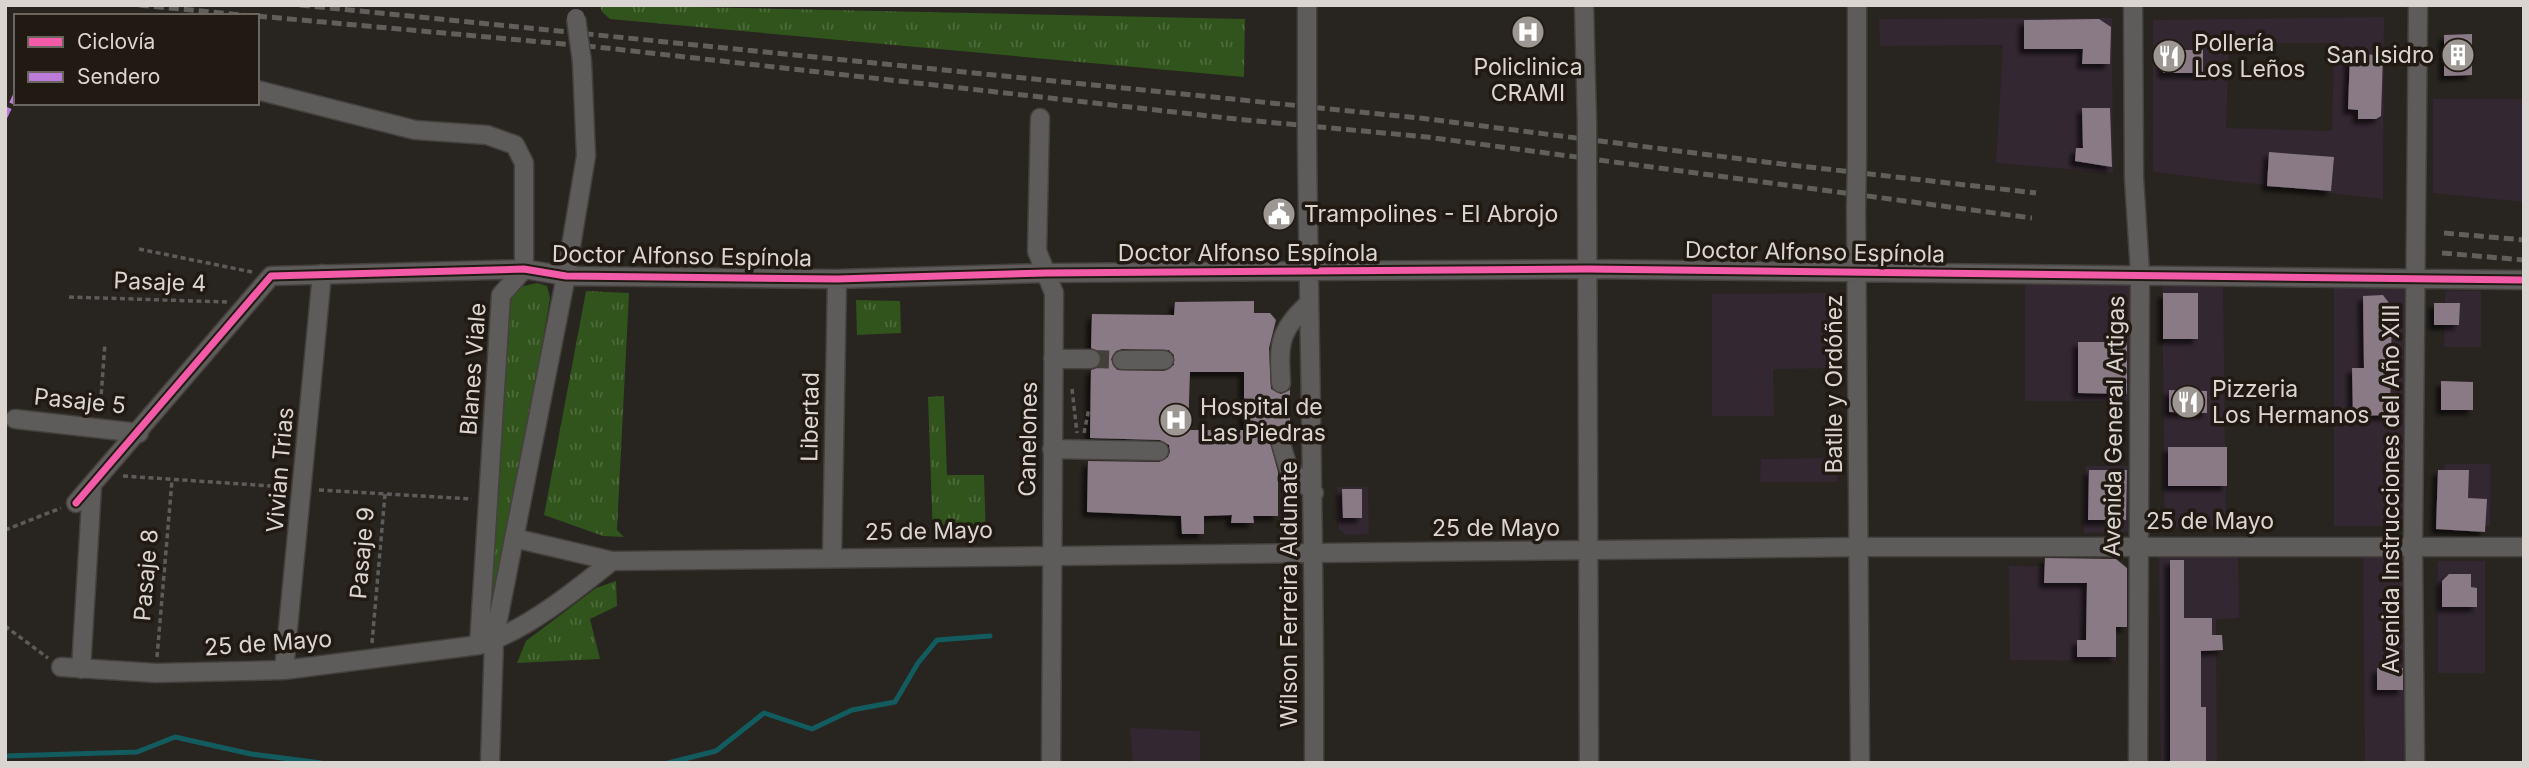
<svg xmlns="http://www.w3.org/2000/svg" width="2529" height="768" font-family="Inter,sans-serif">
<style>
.commercial{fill:#332731;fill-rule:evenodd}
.grass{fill:url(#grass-tufts)}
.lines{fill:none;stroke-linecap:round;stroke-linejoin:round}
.stream{stroke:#125c5f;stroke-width:5}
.building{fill:#897a85;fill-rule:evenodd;filter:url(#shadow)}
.minor-tunnel{stroke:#433f3a;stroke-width:18;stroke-dasharray:18 9;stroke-linecap:butt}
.minor-casing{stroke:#44403d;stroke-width:21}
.path{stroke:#5e5c5a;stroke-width:3.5;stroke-dasharray:5 3.5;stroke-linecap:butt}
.minor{stroke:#5e5b5b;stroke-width:18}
.rail{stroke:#615f5c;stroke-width:5;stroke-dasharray:10 5;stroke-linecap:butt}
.minor-bridge-casing{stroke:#44403d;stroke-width:21;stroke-linecap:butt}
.minor-bridge{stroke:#5e5b5b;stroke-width:18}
.quiet{stroke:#bd7bd9;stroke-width:5;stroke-dasharray:10 5;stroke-linecap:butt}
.cycleway-casing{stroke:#211a13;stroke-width:11}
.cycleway{stroke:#f35aa7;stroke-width:7}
.labels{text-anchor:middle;stroke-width:7;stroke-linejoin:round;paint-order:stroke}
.poi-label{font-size:23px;fill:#dad5d0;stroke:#211a13;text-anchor:start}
.street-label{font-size:23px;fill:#dad5d0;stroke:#211a13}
</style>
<defs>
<pattern id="grass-tufts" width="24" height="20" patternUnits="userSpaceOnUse" patternTransform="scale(1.75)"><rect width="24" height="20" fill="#31531c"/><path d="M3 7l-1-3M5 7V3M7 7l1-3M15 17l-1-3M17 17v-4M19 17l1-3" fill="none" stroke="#4e6b3c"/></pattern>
<filter id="shadow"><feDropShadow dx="-5" dy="5" stdDeviation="2" flood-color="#0009"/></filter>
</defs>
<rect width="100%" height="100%" fill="#282420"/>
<path class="commercial" d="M2384,17l-1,182 -230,-27v-152zM2229,43h105l-2,88 -106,-3z
M2112,18l1,155 -117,-10 7,-118 -123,1 -1,-27z
M2433,99h91v103l-91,-9z
M2025,280l106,2 -2,119h-104z
M2162,280l61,2 3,244 -61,1z
M2334,286h73l-1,240h-72z
M2445,291h36v56h-37z
M1832,293l9,10v65l-68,1 1,47h-62v-122z
M1839,458l-2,24h-77l1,-23z
M2445,464h46l-1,62h-45z
M2086,466h43l-1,66 -44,1z
M1337,487h31l1,47 -23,1 -7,-6z
M2363,554h50l2,209h-50z
M2238,555l1,63 -23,1 1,144h-56l-2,-207z
M2438,561h47v112h-47z
M2009,566l109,1 -2,94 -106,-1z
M1130,728l70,3v32l-67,-2z"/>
<path class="grass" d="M600,5l645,14 -1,58 -634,-58 -8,-7z
M537,283l10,3 3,12 -53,312 -7,13 13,-320 8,-14z
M586,291l43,2 -12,237 7,7 -21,-1 -59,-21z
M856,300l44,1 1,32 -44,2z
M944,396l3,79h37l2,62h-53l-5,-140z
M616,581l1,25 -27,13 10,40 -83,4 9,-22 70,-53z"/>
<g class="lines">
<path class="stream" d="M5,756l132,-4 38,-15 76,17 70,9
M668,763l48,-12 48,-38 48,16 40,-19 43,-8 23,-39 19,-23 53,-4"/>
</g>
<path class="building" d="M2099,19l12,8 -1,37h-28l1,-15h-59v-29z
M2472,34v41l-28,1v-41z
M2163,50h40v23h-40z
M2350,54l33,1 -2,61 -5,3h-18v-9l-10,-1z
M2082,108h28l2,59 -37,-6 1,-13h7z
M2269,152l65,5 -3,34 -64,-5z
M2163,293h35v46h-35z
M2383,295l9,12 -2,108 -37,1 -1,-48h12l-1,-72z
M1254,301v12h16l6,7 -7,28 2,41 10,5 9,-4v48l-12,-5 -8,9 8,30v44h-25l1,7h-23l1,-8 -28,1v18h-22l-1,-18 -94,-4 1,-51 71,1 9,-5 2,-5 -1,-7 -9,-5 -70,-2 1,-68 6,-2 5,-8 -2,-7 -9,-5 1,-34 82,1 1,-13zM1122,349l47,1 5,5v10l-10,6 -47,-1 -6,-11 5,-8zM1190,372h54v58h-56z
M2434,303h26l-1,22h-25z
M2078,342h49v52l-49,-1z
M2441,381l32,1v28h-32z
M2169,390l38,1v22l-38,-1z
M2168,447h59v39h-59z
M2089,470h38l-1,50h-38z
M2438,470h31l-1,28 19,1 -2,33 -49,-3z
M1342,489h20v29h-19z
M2045,558l71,1 11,9v59h-11v30h-39v-17h9l1,-57h-43z
M2170,560h14v58h28v17h10l1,15 -22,1v56h5v56h-36z
M2449,574h22v13l6,1v19h-35v-26z
M2377,668h26v22h-26z"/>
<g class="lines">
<path class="minor-tunnel" d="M1091,359l31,1
M1281,444v-61"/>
<defs>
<path id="minor" d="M1584,5l3,119
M2133,5l1,173 6,95 -2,490
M257,90l158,40 72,5 28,10 9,18v106l-23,26 -22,350c45,-13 97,-55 133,-84
M1307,97v-92
M1040,118l-3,133 17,42 -3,470
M1307,137c2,208 8,417 7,626
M1857,157v-152
M1587,170l2,593
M1856,208l4,555
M1053,359h38
M1122,360h42
M1281,383c-2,-38 -3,-51 26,-78
M15,419l124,14
M1281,444l7,23 26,26
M1052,449l107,2
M76,503l195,-227 253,-7 42,7 271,3 209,-6 541,-4 937,11
M514,538l98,23 1248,-14h664
M832,556l5,-277
M61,667l95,6 128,-3 195,-25
M81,669l11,-183
M284,670l38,-396
M490,763l4,-123 72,-364 20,-120 -4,-94
M2415,763l-2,-217 5,-541"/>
</defs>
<use href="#minor" class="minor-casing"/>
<path class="path" d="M139,249l113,23
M69,297l159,5
M1072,389l5,44
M100,411l5,-68
M1084,433l5,-25
M123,476l163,11
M319,490l153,9
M5,530l56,-22
M5,626l43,32
M372,643l13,-149
M157,657l15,-177"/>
<use href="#minor" class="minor"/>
<path class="rail" d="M139,5l113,11
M300,5l1120,113 345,44 271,31
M257,16l340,31 648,73 182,17 605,81
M2444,233l80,7
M2442,253l82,7"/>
<defs>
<path id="minor-bridge" d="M576,18l6,44
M1307,97v40
M1587,124v46
M1856,208l1,-51"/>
</defs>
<use href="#minor-bridge" class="minor-bridge-casing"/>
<use href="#minor-bridge" class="minor-bridge"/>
<path class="quiet" d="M5,117l11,-23"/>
<defs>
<path id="cycleway" d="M76,503l195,-227 253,-7 42,7 271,3 209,-6 541,-4 937,11"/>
</defs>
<use href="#cycleway" class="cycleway-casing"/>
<use href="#cycleway" class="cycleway"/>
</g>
<defs>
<symbol id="hospital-disc" viewBox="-11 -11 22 22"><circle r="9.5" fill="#9c9792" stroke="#211a13"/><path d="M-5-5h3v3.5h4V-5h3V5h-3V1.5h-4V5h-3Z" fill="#fff"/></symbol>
<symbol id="building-disc" viewBox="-11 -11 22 22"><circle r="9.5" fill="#9c9792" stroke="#211a13"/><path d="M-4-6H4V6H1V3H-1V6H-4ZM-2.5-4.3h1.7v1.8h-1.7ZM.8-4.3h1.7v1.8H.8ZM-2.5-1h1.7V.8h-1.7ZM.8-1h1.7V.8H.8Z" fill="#fff"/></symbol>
<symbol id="restaurant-disc" viewBox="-11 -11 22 22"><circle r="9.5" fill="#9c9792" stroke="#211a13"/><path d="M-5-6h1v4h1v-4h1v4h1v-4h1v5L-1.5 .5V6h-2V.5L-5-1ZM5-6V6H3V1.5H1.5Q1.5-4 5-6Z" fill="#fff"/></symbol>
<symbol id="civic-disc" viewBox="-11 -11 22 22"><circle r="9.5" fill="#9c9792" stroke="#211a13"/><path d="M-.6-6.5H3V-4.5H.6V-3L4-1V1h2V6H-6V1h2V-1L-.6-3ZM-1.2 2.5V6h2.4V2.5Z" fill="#fff"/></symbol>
</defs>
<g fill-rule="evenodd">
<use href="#hospital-disc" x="1509" y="13" width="38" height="38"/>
<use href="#building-disc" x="2439" y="36" width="38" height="38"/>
<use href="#restaurant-disc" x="2150" y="37" width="38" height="38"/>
<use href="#civic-disc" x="1260" y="195" width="38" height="38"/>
<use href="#restaurant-disc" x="2169" y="383" width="38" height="38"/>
<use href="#hospital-disc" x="1157" y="401" width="38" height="38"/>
</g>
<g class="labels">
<g class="poi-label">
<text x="2194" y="51">Pollería<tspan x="2194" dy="26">Los Leños</tspan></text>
<text x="2434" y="63" text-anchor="end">San Isidro</text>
<text x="1528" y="75" text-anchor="middle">Policlinica<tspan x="1528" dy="26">CRAMI</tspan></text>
<text x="1304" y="222">Trampolines - El Abrojo</text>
<text x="2212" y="397">Pizzeria<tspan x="2212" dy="26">Los Hermanos</tspan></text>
<text x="1200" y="415">Hospital de<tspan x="1200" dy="26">Las Piedras</tspan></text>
</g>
<g class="street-label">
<text transform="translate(1815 252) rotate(1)" y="8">Doctor Alfonso Espínola</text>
<text x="1248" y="261">Doctor Alfonso Espínola</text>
<text transform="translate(682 256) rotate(1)" y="8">Doctor Alfonso Espínola</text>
<text transform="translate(160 282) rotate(2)" y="8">Pasaje 4</text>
<text transform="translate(473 369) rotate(-86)" y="8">Blanes Viale</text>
<text transform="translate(1834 384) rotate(-90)" y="8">Batlle y Ordóñez</text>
<text transform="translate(80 401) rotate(6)" y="8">Pasaje 5</text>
<text transform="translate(810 417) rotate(-89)" y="8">Libertad</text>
<text transform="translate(2114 426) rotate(-89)" y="8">Avenida General Artigas</text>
<text transform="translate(1028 439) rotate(-89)" y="8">Canelones</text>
<text transform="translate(280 470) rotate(-85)" y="8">Vivian Trias</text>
<text transform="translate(2391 489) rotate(-90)" y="8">Avenida Instrucciones del Año XIII</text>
<text x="2210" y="529">25 de Mayo</text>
<text x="1496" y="536">25 de Mayo</text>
<text transform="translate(929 531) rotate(-1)" y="8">25 de Mayo</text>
<text transform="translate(362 553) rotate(-85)" y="8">Pasaje 9</text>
<text transform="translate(146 575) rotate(-85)" y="8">Pasaje 8</text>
<text transform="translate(1289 594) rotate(-90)" y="8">Wilson Ferreira Aldunate</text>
<text transform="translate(268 643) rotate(-4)" y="8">25 de Mayo</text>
</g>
</g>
<rect width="2529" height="768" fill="none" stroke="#dad5d0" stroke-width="14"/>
<rect x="14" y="14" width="245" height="91" fill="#211a13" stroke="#6b655f" stroke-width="2"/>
<rect x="28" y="37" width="35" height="10" fill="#f35aa7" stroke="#6b655f" stroke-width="2"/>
<text x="77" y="49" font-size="21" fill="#dad5d0">Ciclovía</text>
<rect x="28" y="72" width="35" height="10" fill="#bd7bd9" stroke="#6b655f" stroke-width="2"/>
<text x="77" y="84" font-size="21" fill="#dad5d0">Sendero</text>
</svg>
